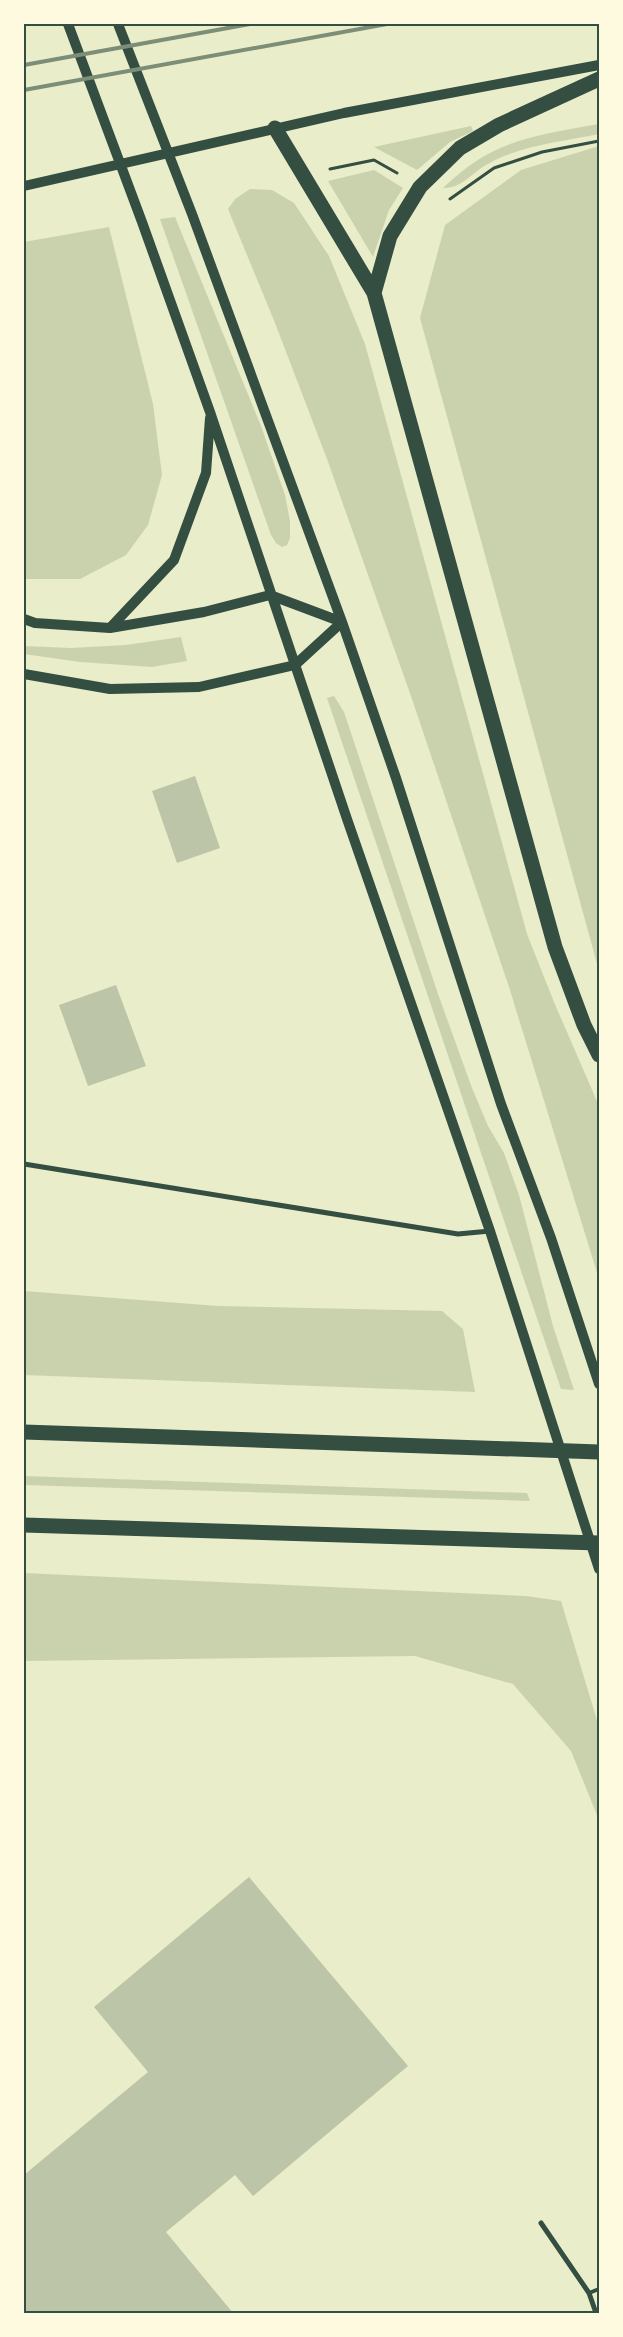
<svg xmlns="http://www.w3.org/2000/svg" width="623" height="2337" font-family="'Nunito Sans',sans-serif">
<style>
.green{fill:#cad2ad}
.building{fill:#bcc5a7}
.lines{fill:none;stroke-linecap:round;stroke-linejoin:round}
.path{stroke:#344e41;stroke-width:3}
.service{stroke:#344e41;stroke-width:4}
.minor{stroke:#344e41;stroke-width:5}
.secondary{stroke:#344e41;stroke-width:10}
.motorway{stroke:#344e41;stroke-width:15}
.rail{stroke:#7c8e77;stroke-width:4}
.neatline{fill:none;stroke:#344e41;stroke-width:2}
</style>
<rect width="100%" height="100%" fill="#e9edc9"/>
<path class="green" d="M599,124v10c-38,8 -79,11 -113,31 -14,8 -25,24 -43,23 51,-49 90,-52 156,-64z
M471,126l2,5 -23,11 -33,28 -43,-23z
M599,146v825l-179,-653 25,-93 76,-55z
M374,170l29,18 -14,22 -16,47 -45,-76z
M250,189l22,1 22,13 35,53 36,88 162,590 27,68 45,104v173l-90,-292 -97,-288 -85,-240 -52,-136 -47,-114 7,-10z
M175,217l86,209 24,69 5,26v17l-3,7 -5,2 -6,-4 -5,-8 -111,-316z
M109,227l44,177 9,71 -14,50 -22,30 -46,24h-56v-337z
M181,637l6,24 -35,6 -72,-5 -56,-8v-8l47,2 55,-3z
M334,696l10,16 94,282 34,94 16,38 16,27 15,42 34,131 21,64 -13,-1 -234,-691z
M24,1291l194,15 224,5 21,18 12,63 -451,-17z
M24,1476l503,17 3,8 -506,-16z
M24,1573l502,23 35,5 38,126v93l-28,-69 -58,-67 -98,-28 -391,5z"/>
<path class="building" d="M195,776l25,72 -43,15 -25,-72z
M116,985l30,81 -58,20 -29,-81z
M249,1877l159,189 -155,130 -18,-21 -69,57 67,81h-209v-138l124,-103 -54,-65z"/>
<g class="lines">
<path class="path" d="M330,169l44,-9 23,13
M450,199l44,-31 48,-16 57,-11"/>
<path class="service" d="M589,2293l10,-4"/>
<path class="minor" d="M24,1164l434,70 32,-3
M541,2223l48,70 7,20"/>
<path class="secondary" d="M68,24l74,198 68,190 137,407 143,412 109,338
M118,24l74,190 150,408 54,156 105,326 50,134 48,146
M24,186l320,-73 255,-48
M24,619l11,4 75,5 94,-16 66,-17 72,27
M110,628l64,-68 32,-87 4,-55
M24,674l86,15 89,-2 96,-22 47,-43"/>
<path class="motorway" d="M275,128l99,165 181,654 29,78 15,30
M374,293l16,-57 30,-49 40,-39 39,-23 100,-46
M24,1432l575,20
M24,1525l575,18"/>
<path class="rail" d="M24,65l226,-41
M24,90l363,-66"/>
</g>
<rect width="623" height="2337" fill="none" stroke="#fefae0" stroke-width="50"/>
<rect x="25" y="25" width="573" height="2287" class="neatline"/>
</svg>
